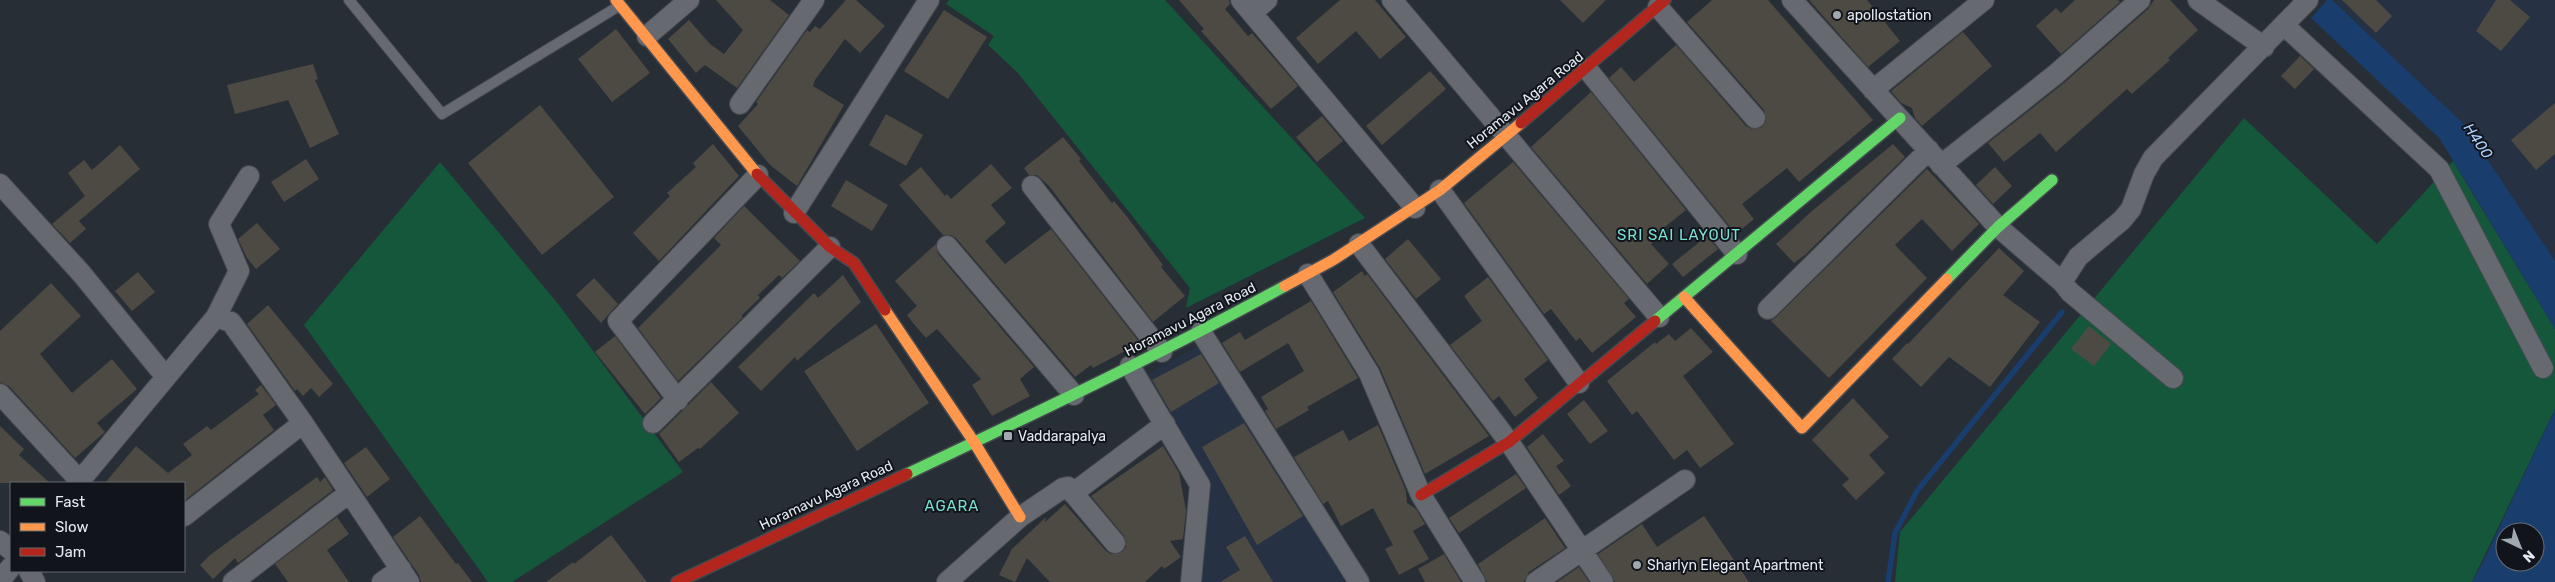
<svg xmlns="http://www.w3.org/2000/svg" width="2555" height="582" font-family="Rubik,sans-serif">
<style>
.built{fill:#263143}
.green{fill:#15573b}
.water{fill:#193d6d;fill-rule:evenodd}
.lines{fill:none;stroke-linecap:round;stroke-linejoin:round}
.stream{stroke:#193d6d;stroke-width:5.5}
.building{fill:#4d4a44}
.lane-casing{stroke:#454950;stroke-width:12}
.street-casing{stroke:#454950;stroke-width:22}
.fast-casing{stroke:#454950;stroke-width:14}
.slow-casing{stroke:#454950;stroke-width:14}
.jam-casing{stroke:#454950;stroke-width:14}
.lane{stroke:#666a70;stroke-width:10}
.street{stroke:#666a70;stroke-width:20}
.fast{stroke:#63d668;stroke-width:11}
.slow{stroke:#ff974d;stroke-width:11}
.jam{stroke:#b3261e;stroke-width:11}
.poi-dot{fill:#a2a8b0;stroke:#11151b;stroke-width:2}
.labels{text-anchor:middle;stroke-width:4;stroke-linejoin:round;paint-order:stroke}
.poi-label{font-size:14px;fill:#e4eaf3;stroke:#11151b;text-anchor:start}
.street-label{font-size:14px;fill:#e4eaf3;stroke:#11151b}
.water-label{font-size:15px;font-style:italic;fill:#aaccfd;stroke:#11151b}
.neighbourhood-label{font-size:15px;letter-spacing:1px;fill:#79e2d5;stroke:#11151b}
</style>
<rect width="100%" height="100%" fill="#282e35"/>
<path class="built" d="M2332,0h223v261l-91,-137z
M1200,345l151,237h-151l7,-106 -64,-99z"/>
<path class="green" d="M949,0h216l200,218 -179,90 4,-20 -173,-216 -29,-27 6,-9 -48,-32z
M2244,118l133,126 76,-83 102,168v80l-83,173h-577l5,-50z
M440,162l119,143 124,167 -171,110h-24l-184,-257z"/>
<path class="water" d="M2327,0h5l132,124 91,137v68l-115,-190 -129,-121z
M2555,409v173h-83l9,-16zM2505,532h30v30h-30z"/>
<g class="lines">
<path class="stream" d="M1888,582l7,-49 22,-42 145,-179"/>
</g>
<path class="building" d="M716,0h54l19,15 -52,73 -32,-23 -9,8 -28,-34 21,-19 21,24 14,10 19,-24z
M846,0h10l29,26 -25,27 -15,-14 -30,41 -2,6 31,19 -47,81 -27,-21 -32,-39 20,-22 -2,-2 51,-72 3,2 5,-6 5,3z
M1179,0h50l1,4 -5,5 23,27 4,-3 46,53 -27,23 -70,-78 3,-2z
M1340,0h35l31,37 -26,22 -24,-28 -38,33 -22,-26z
M1560,0h46l-23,23z
M1712,0h56l105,120 -74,62 -12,-14 -45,36 12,15 -18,15 -127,-156 12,-11 13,15 42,-37 70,81 6,3 10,-2 4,-6 -2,-11 -77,-88z
M1809,0h58l33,41 -32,26z
M2075,0h43l2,2 -59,52 -25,-28 20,-18 5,5z
M2154,0h16l28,30 -30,28 2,2 -38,34 -5,-5 -71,63 -16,-19 -36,29 -16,-19 76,-60 84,-74z
M2342,0h34l16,16 -16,17z
M2496,0h14l20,17 -29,34 -25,-20z
M944,10l43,27 -39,62 -44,-28z
M616,29l34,44 -38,29 -34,-43z
M1963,32l29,34 -70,60 -7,-8 -3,-10 -11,-5 -10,-12z
M2300,56l14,13 -19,20 -14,-13z
M313,64l5,15 -3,1 24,54 -29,14 -22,-48 -53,14 -8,-29z
M1430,71l16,18 -64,56 -16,-19z
M1591,92l95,118 -35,28 3,3 -3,3 18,20 -22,20 -116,-137z
M2555,103v51l-19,16 -25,-30z
M540,105l74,92 -72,58 -74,-92z
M886,114l37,21 -17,31 -37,-21z
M1322,116l21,25 -26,21 -21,-25z
M1063,137l18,22 -2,2 33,42 2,-2 14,17 35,47 -2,2 24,29 -32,26 -104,-136 -12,-11h-8l-5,-7z
M713,144l26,32 -80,85 -26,-28 37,-37 -3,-3 29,-26 -3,-4z
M1893,144l12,13 -100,98 -11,8 -18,-19 36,-33z
M120,145l20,24 -61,52 7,8 -16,14 -18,-19 33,-28 -17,-23 16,-13 8,10z
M306,159l13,20 -35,23 -13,-20z
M1513,162l116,137 -5,4 12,14 -44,36 -12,-15 -4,3 -25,-32 -7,5 -80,-111z
M991,164l21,24 -21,17 15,18 -21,18 20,23 46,-35 89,114 -47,25 -2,-3 -16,12 -119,-139 -6,-3h-7l-44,-50 22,-18 24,29 2,-2 4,5z
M1995,167l17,19 -19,18 -17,-19z
M1927,169l52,55 -27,27 -30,-32 -27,26 32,33 -98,100 -58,-57 5,-4z
M846,180l42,25 -16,26 -41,-25z
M744,206l56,55 -18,17 -3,-3 -21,20 2,3 -19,18 2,1 -65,64 -40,-53 83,-83 -7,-7z
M257,223l23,26 -24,20 -9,-11 -9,-19z
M1707,236l11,13 -35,28 -11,-13z
M1408,239l33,40 -25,20 -31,-40z
M936,244l2,10 96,113 -14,12 10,17 -38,20 -20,-31 9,-6 -44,-50 -11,9 -13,-15 -6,-8 10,-9 -22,-25z
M1999,248l25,23 -21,24 37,27 -50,65 -41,-30 -28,30 -29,-28 15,-16 1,1z
M1362,271l3,5 2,-2 122,162 -64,38 -45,-106 -47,-76z
M138,272l17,20 -23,19 -17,-20z
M843,275l18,27 -64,59 -2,-4 -34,34 -23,-24 76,-74 4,5z
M1488,277l60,83 -24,19 14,19 -23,19 -16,-21 -6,5 -43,-56 32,-24 -18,-25z
M594,278l24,26 -17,19 -25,-28z
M51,283l30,33 -41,38 32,39 40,-34 25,30 -40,34 8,9 -30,26 -66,-72 -9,-4v-51z
M1311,301l47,77 -51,29 2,3 -33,19 -11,-18 3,-2 -7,-12 43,-26 -16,-28 -48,29 -18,-29 18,-11 5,8z
M268,305l65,79 -14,13 -8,-9 -8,8 -6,-7 -2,2 -48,-67z
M876,324l53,79 -72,48 -53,-80z
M2089,326l22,18 -17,22 -23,-17z
M1691,328l22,24 -30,24 51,68 -34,24 -13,-18 -13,10 -37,-49 -5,4 -25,-34 48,-39 1,2 13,-10 6,7z
M615,336l46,62 -16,16 -50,-62z
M1201,354l18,29 -48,29 -19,-32z
M711,382l28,31 -39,36 -2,-1 -19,14 -20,-28z
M261,385l15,20 -13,10 11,15 -90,71v-18h-79l31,-37 32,27 24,-18 -9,-11 24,-18 4,4 48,-36 -4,-4z
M1853,398l36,39 -20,18 16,18 -29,27 -14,-15 7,-6 -37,-39z
M1584,400l24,31 -18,13 -23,-30z
M1244,423l59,93 -46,29 -55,-98z
M1378,425l28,66 1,12 9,6 9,15 -12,7 16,28 -30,16 -14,-26 8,-4 -20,-37 -32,18 -13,-25 -5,3 -29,-47 49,-27 6,11z
M0,426l24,23 -5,6 31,28h-50z
M1543,434l21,27 -8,5 15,20 -12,9 -32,-48z
M1163,446l16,27 7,37 -3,29 -13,2 11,16 -17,12 -2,-3 -17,16h-95l-23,-24 -12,24 -16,-7 13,-26 34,-32 -1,5 20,-18 41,47 5,3 11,-2 4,-5 -2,-11 -33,-40z
M366,447l24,32 -23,18 -23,-34z
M1516,474l10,14 -67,45 -10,-15z
M317,477l3,5 5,-5 8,13 -95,73 -3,-5 -22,21 -13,-14 10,-10z
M420,516l36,48 2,-1 14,19h-51l-2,-7 -26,-38z
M1704,516l45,66h-134l-17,-28 44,-30 15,23z
M337,517l12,17 -22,16 22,32h-61l-13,-18z
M1545,518l20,30 -36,24 -5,10h-37l-9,-18z
M611,535l36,47h-101l27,-20 1,2z
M1245,536l28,46h-53l20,-12 -14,-23z
M1444,554l17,28h-36l-7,-13z
M1579,567l10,15h-32z"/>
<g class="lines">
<defs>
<path id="lane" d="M349,0l93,114 177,-108"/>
<path id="street" d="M1241,0l174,208
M1392,0l267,317
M1792,0l206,227 64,55 8,10 103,86
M2198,0l66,47
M1658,7l97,111
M1252,13l15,-13
M2285,26l154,143 104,199
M647,36l42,-36
M1587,69l150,185
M1873,90l111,-90
M740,104l74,-104
M1941,165l115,-91 84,-74
M0,184l81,89 84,103
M1032,186l130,166
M1440,190l139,193
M794,213l135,-213
M1359,244l150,198 94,140
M947,246l127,149
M1308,274l61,99 52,122 54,87
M2062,282l16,-25 44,-37 9,-11 13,-35 9,-16 155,-158
M1768,309l161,-159
M216,317l15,5 72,101 106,159
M1201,332l158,250
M1130,366l70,119 -9,97
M0,394l80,87
M678,400l-60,-79 140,-146
M653,423l177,-176
M78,483l138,-166 23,-46 -20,-47 30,-48
M1073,493l92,-69
M184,516l119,-93
M0,541l11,9
M29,571l6,11
M0,581l11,-14
M233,582l116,-89
M382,582l19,-13
M947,582l73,-65 43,-29 5,-1 47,56
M1536,582l149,-102"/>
<path id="fast" d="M1947,279l51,-52 54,-47
M1655,321l245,-203
M907,474c127,-60 254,-120 378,-188"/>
<path id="slow" d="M616,0l141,174
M1285,286l48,-26 107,-70 81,-67
M1684,297l118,131 145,-149
M885,310l89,132 46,75"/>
<path id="jam" d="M1521,123l144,-123
M757,174l73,73 24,16 31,47
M1421,495l88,-53 146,-121
M677,582l230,-108"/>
</defs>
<use href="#lane" class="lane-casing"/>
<use href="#street" class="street-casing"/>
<use href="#fast" class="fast-casing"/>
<use href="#slow" class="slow-casing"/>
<use href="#jam" class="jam-casing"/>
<use href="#lane" class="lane"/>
<use href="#street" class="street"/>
<use href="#fast" class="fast"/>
<use href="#slow" class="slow"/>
<use href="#jam" class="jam"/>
</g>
<g class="poi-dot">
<circle cx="1837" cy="15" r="5"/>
<rect x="1003" y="431" width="10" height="10" rx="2.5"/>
<circle cx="1637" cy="565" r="5"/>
</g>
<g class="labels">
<g class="poi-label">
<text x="1847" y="20">apollostation</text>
<text x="1018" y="441">Vaddarapalya</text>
<text x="1647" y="570">Sharlyn Elegant Apartment</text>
</g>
<g class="street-label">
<text transform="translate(1525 100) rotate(-39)" y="5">Horamavu Agara Road</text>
<text transform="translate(1190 319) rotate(-27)" y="5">Horamavu Agara Road</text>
<text transform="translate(826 495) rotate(-25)" y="5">Horamavu Agara Road</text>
</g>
<g class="water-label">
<text transform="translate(2478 141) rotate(56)" y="5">H400</text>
</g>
<g class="neighbourhood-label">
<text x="1679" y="240">SRI SAI LAYOUT</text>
<text x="952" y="511">AGARA</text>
</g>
</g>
<rect x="10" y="482" width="175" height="90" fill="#11151b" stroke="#656a71"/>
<rect x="20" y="498" width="25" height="8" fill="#63d668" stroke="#656a71"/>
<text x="55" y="507" font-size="15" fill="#e4eaf3">Fast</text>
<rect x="20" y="523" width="25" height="8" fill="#ff974d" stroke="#656a71"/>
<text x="55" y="532" font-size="15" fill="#e4eaf3">Slow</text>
<rect x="20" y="548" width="25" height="8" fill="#b3261e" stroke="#656a71"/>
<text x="55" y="557" font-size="15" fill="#e4eaf3">Jam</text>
<g transform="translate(2520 547) rotate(137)"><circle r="24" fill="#11151b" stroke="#656a71"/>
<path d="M0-4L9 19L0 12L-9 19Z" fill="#a2a8b0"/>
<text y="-8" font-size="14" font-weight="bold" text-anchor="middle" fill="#e4eaf3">N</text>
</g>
</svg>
